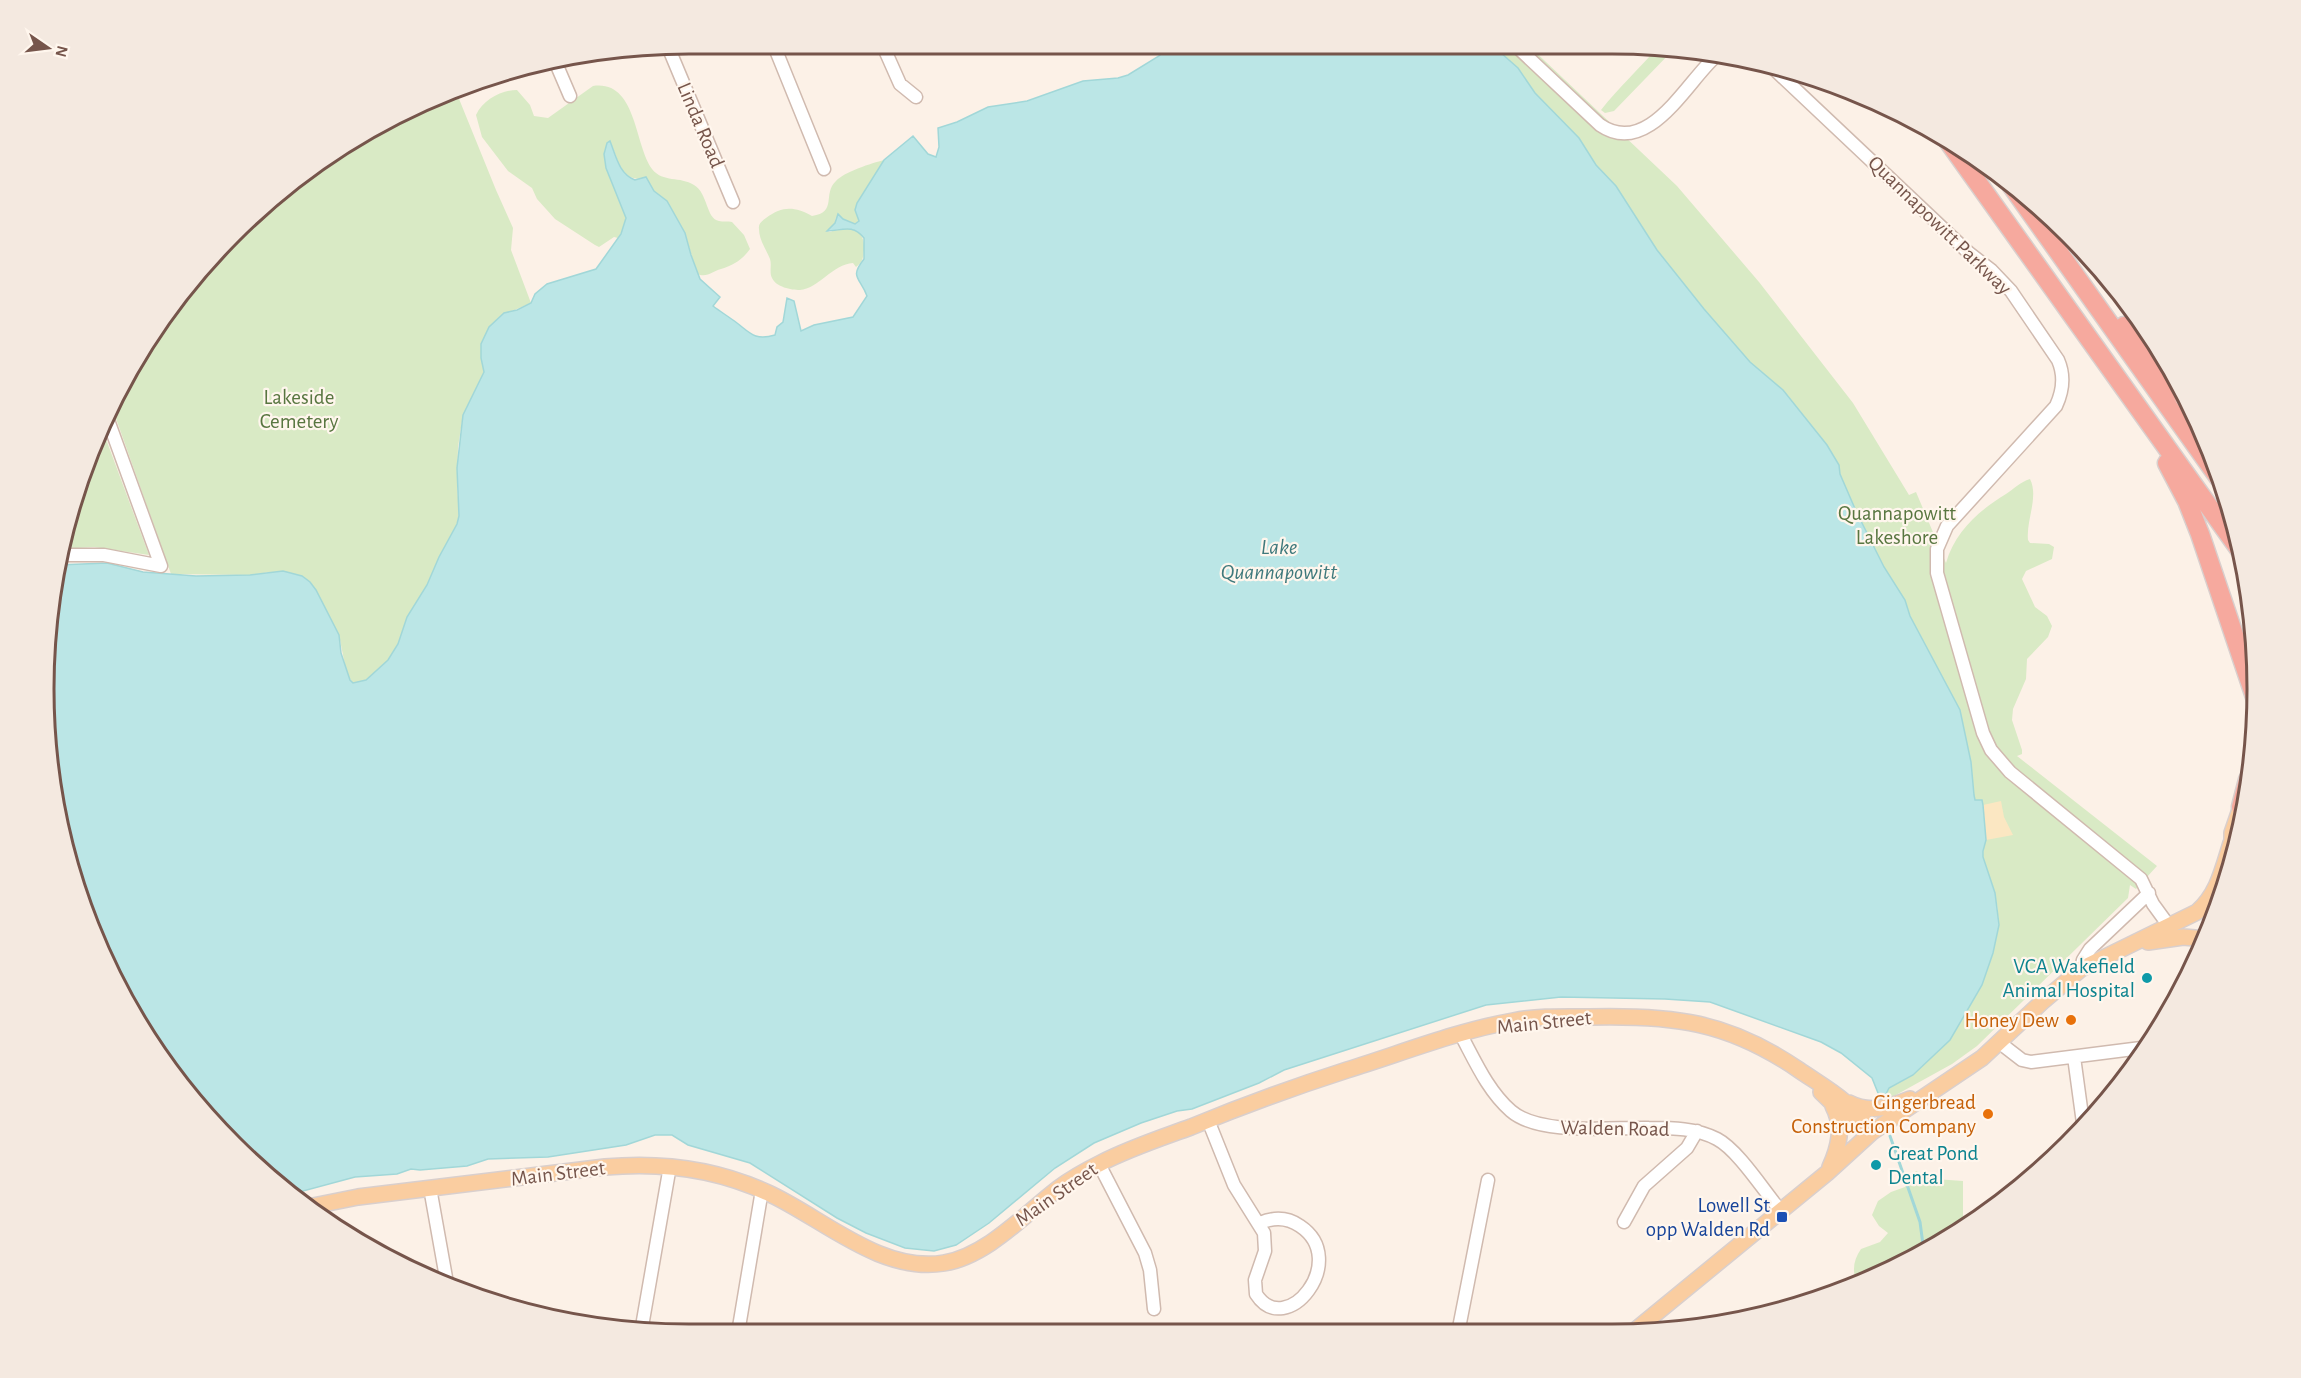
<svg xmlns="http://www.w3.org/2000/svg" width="2301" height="1378" font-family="'Alegreya Sans',sans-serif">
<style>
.green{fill:#d9eac5}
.sand{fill:#fbe7c2}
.water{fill:#bbe6e6;stroke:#a1d7d8;stroke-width:1.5}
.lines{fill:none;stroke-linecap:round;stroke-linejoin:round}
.stream{stroke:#a1d7d8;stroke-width:3}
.minor-casing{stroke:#d0baaf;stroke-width:15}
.major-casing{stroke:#d9cfcd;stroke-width:18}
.highway-casing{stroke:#d9cfcd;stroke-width:21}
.minor{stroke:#fff;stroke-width:12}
.major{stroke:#facda0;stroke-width:15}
.highway{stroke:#f6a99e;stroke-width:18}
.culture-dot{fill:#0f9aa8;stroke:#fff6ed;stroke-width:2}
.food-dot{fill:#e8710a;stroke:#fff6ed;stroke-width:2}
.transit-dot{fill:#1a4fb4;stroke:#fff6ed;stroke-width:2}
.labels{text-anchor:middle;stroke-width:4.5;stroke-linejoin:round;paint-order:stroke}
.street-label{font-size:21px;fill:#76554b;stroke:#fff6ed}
.park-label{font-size:21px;fill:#587640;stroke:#fff6ed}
.culture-label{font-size:21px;fill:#0d838f;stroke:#fff6ed;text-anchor:end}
.food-label{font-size:21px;fill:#c56008;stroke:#fff6ed;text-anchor:end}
.transit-label{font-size:21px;fill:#164399;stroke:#fff6ed;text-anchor:end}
.water-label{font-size:22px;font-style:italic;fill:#3f797c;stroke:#fff6ed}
.rim{fill:none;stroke:#76554b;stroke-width:3}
</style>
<rect width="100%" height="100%" fill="#fcf1e7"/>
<path class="green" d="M1528,45l149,141 82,96 94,121 56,92 7,-3 30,71c9,-31 32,-52 60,-69 8,-5 14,-12 24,-15 9,18 -4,41 -2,61l2,3 19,1 5,3 -2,12 -26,12 -4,8 13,28 12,9 5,10 -4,11 -21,22 -1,20 -13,30 -1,11 10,30v4l-5,2 140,110 -21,23 -6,-4 -2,13 -151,148 -25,18 -67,37 -2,-1 6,-12 24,-13 37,-35 32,-55 11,-32 6,-28 -2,-21 -14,-47 2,-37 -3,-20h-7l-1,-5 -3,-33 -11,-52 -50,-94 -3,-10 -23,-39 -28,-56 -17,-37v-9l-12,-20 -44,-55 -33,-28 -46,-53 -39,-47 -49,-76 -20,-21 -17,-27 -44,-45 -17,-25 -25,-22z
M1659,46l15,3 -60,62 -9,2 -4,-3c18,-23 39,-42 58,-64z
M593,86c44,-6 41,58 59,83 11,14 28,7 42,16 14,8 12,34 25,36 4,1 9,0 13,1l12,13 6,14c-8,11 -16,16 -29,20 -9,2 -13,9 -24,5l-12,-41 -18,-32 -13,-10 -7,-12c-29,2 -26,-16 -37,-37l-5,6c-4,33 36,59 13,90l-4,-1 -15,10 -4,-2 -40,-26 -18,-20 -5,-11 -24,-17 -26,-34 -6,-22c7,-15 25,-25 41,-25l13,15 4,11 14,2z
M455,89l41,101 17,38 -2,22 20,53 -31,13 -15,20 -4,16 3,20 -21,43 -5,32 -1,35 2,34 -2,8 -18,33 -12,28 -20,32 -9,27 -10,16 -22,20 -13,3 -6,-8 -8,-40 -29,-53 -40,-10 -20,3 -79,-1 -58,-164 39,-80 80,-97 64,-56 107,-67z
M884,160c-8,23 -32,34 -25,61l-4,3 -19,-7 -1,6 -8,8 3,1c17,-8 36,-4 34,18 -1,8 -1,12 -8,17l-3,-4c-20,1 -35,26 -53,27 -9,0 -24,-3 -28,-12 -3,-6 0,-13 -2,-19 -4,-10 -11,-19 -11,-30 -1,-5 3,-8 7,-11 16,-12 28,-12 46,-2 26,-4 10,-22 24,-35 8,-9 36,-18 48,-21z
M103,431l46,124 -55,-8 -32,2 16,-67z
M1916,1171l19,8 28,2v34l3,11 -32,22 -78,33c-4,-12 -2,-22 5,-32l19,-7 8,-9 -9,-7 -7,-11 6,-14 13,-9 14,-5z"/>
<path class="sand" d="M2001,801l3,16 9,18 -27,5 -3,-35z"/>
<path class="water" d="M1493,46l25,22 17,25 44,45 17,27 20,21 41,64 47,59 46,53 33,28 44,55 12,20 1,9 16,37 28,56 21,33 5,16 50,94 11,52 3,33 1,5h7l1,5 3,35 -3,11v6l12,36 4,32 -6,28 -11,32 -32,55 -37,35 -24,13 -6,12 -3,-2 -8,-20 -31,-25 -20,-11 -111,-40 -45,-3 -104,-2 -75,8 -202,65 -25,13 -67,26 -15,2 -36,12 -47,20 -39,25 -66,55 -33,22 -22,6 -29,-3 -39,-15 -29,-15 -87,-55 -62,-18 -16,-10h-17l-29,10 -78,12 -60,2 -21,7 -47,4 -9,-1 -14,5 -42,3 -63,17 -59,-48 -56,-64 -47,-71 -52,-114 -22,-82 -12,-126 5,-85 9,-39 49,-2 36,9 53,4 54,-1 33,-4 19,5 8,6 6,8 23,45 2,18 9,27 3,3 13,-3 22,-20 10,-16 9,-27 20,-32 12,-28 18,-33 2,-8 -2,-48 6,-53 21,-43 -3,-14v-14l8,-17 15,-14 13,-3 14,-7 4,-9 12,-10 49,-15 25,-35 5,-16 -20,-50 -2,-14 3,-11 3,-2c6,15 9,33 25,39l11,-3 8,14 13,10 18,32 6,22 9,24 20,18 -7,9c8,6 16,11 24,17 13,10 18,18 38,12l2,-8 6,-5 4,-24 7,3 7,30 13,-6 39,-8 14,-21c-7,-19 -18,-18 -3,-37v-21c-12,-15 -23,-7 -37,-7l8,-8 3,-9 5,5 12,5 4,-3 -4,-11 2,-7 27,-43 29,-24 15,18 8,3 3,-10 -1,-19 19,-6 31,-15 39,-6 56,-20 35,-3 10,-3 31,-19 10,-9z"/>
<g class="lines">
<path class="stream" d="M1890,1136l30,86 4,30"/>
<defs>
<path id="minor" d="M1515,45l85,80c48,33 86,-42 115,-68
M775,48l49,121
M884,48l16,36 16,13
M669,49l64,153
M555,61l15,35
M1774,69l195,184 22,17 20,21 47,69c7,16 5,31 -2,46l-109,120 -10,23v24l46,160 8,17 19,22 131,107 12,25 16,22
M61,555h43l57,11 -53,-146
M2081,969l2,-9 7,-11 59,-56
M1461,1035c14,26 27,56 50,76 29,25 101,16 138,17 24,0 47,0 68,11 21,11 47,52 63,71
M2000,1043l22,17 9,2 118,-15
M2074,1057l9,66
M1208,1120l26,65 30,48 1,18 -10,29 1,14c30,47 95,-34 44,-68 -13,-9 -26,-9 -40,-3
M1099,1164l46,89 5,17 4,39
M430,1188l17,95
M1624,1222l20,-36 43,-38 10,-17
M641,1332l29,-166
M738,1333l24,-143
M1458,1333l30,-153"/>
<path id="major" d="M2232,852v-19l12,-35
M2148,942l35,-5 24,2
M1821,1092l32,31 19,9
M1849,1103c21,11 41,4 61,-4
M1830,1167c9,-20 14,-40 3,-61
M308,1207l50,-10 247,-30c56,-5 112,2 163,26 53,24 113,81 176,70 43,-7 82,-50 115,-75 13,-10 28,-18 42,-25 29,-15 60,-25 90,-36 51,-21 103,-40 156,-57 55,-17 110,-39 166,-49 25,-5 51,-4 76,-4 84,-2 139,4 210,53 31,21 50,30 73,62
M1632,1333l195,-160 45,-41 110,-74 60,-56 39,-33 116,-57c21,-18 26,-44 34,-69"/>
<path id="highway" d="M1948,141l294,412
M2011,185l208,293
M2124,326l61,72
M2167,463l20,38 13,33 56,166
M2241,807l7,-27"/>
</defs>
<use href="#minor" class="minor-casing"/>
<use href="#major" class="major-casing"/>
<use href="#highway" class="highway-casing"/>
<use href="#minor" class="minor"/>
<use href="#major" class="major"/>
<use href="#highway" class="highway"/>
</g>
<g class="culture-dot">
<circle cx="2147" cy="978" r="6"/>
<circle cx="1876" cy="1165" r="6"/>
</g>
<g class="food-dot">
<circle cx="2071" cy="1020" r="6"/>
<circle cx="1988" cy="1114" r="6"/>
</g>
<rect class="transit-dot" x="1776" y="1211" width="12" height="12" rx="3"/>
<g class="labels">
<g class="street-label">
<text transform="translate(701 125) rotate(67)" y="7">Linda Road</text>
<text transform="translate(1940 225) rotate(44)" y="7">Quannapowitt Parkway</text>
<text transform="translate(1544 1022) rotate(-6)" y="7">Main Street</text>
<text transform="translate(1615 1128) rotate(1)" y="7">Walden Road</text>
<text transform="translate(558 1173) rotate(-7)" y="7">Main Street</text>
<text transform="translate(1056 1194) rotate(-35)" y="7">Main Street</text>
</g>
<g class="park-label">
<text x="299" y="404">Lakeside<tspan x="299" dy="24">Cemetery</tspan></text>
<text x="1897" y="520">Quannapowitt<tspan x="1897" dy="24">Lakeshore</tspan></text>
</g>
<g class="culture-label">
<text x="2135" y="973">VCA Wakefield<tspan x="2135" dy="24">Animal Hospital</tspan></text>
<text x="1888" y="1160" text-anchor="start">Great Pond<tspan x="1888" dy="24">Dental</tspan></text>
</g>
<g class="food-label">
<text x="2059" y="1027">Honey Dew</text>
<text x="1976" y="1109">Gingerbread<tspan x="1976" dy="24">Construction Company</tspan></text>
</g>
<g class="transit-label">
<text x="1770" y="1212">Lowell St<tspan x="1770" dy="24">opp Walden Rd</tspan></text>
</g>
<g class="water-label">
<text x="1279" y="554">Lake<tspan x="1279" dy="25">Quannapowitt</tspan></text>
</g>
</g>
<path d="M0 0H2301V1378H0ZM689 54H1612A635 635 0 0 1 2247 689V689A635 635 0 0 1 1612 1324H689A635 635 0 0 1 54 689V689A635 635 0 0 1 689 54Z" fill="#f4e9e0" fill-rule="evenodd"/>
<path class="rim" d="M689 54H1612A635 635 0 0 1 2247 689V689A635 635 0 0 1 1612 1324H689A635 635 0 0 1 54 689V689A635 635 0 0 1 689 54Z"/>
<g transform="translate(48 48) rotate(104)" stroke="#fff6ed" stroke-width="4.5" paint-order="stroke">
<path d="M0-4.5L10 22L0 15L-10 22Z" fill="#76554b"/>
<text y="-9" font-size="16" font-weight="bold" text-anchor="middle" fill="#76554b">N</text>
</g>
</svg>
